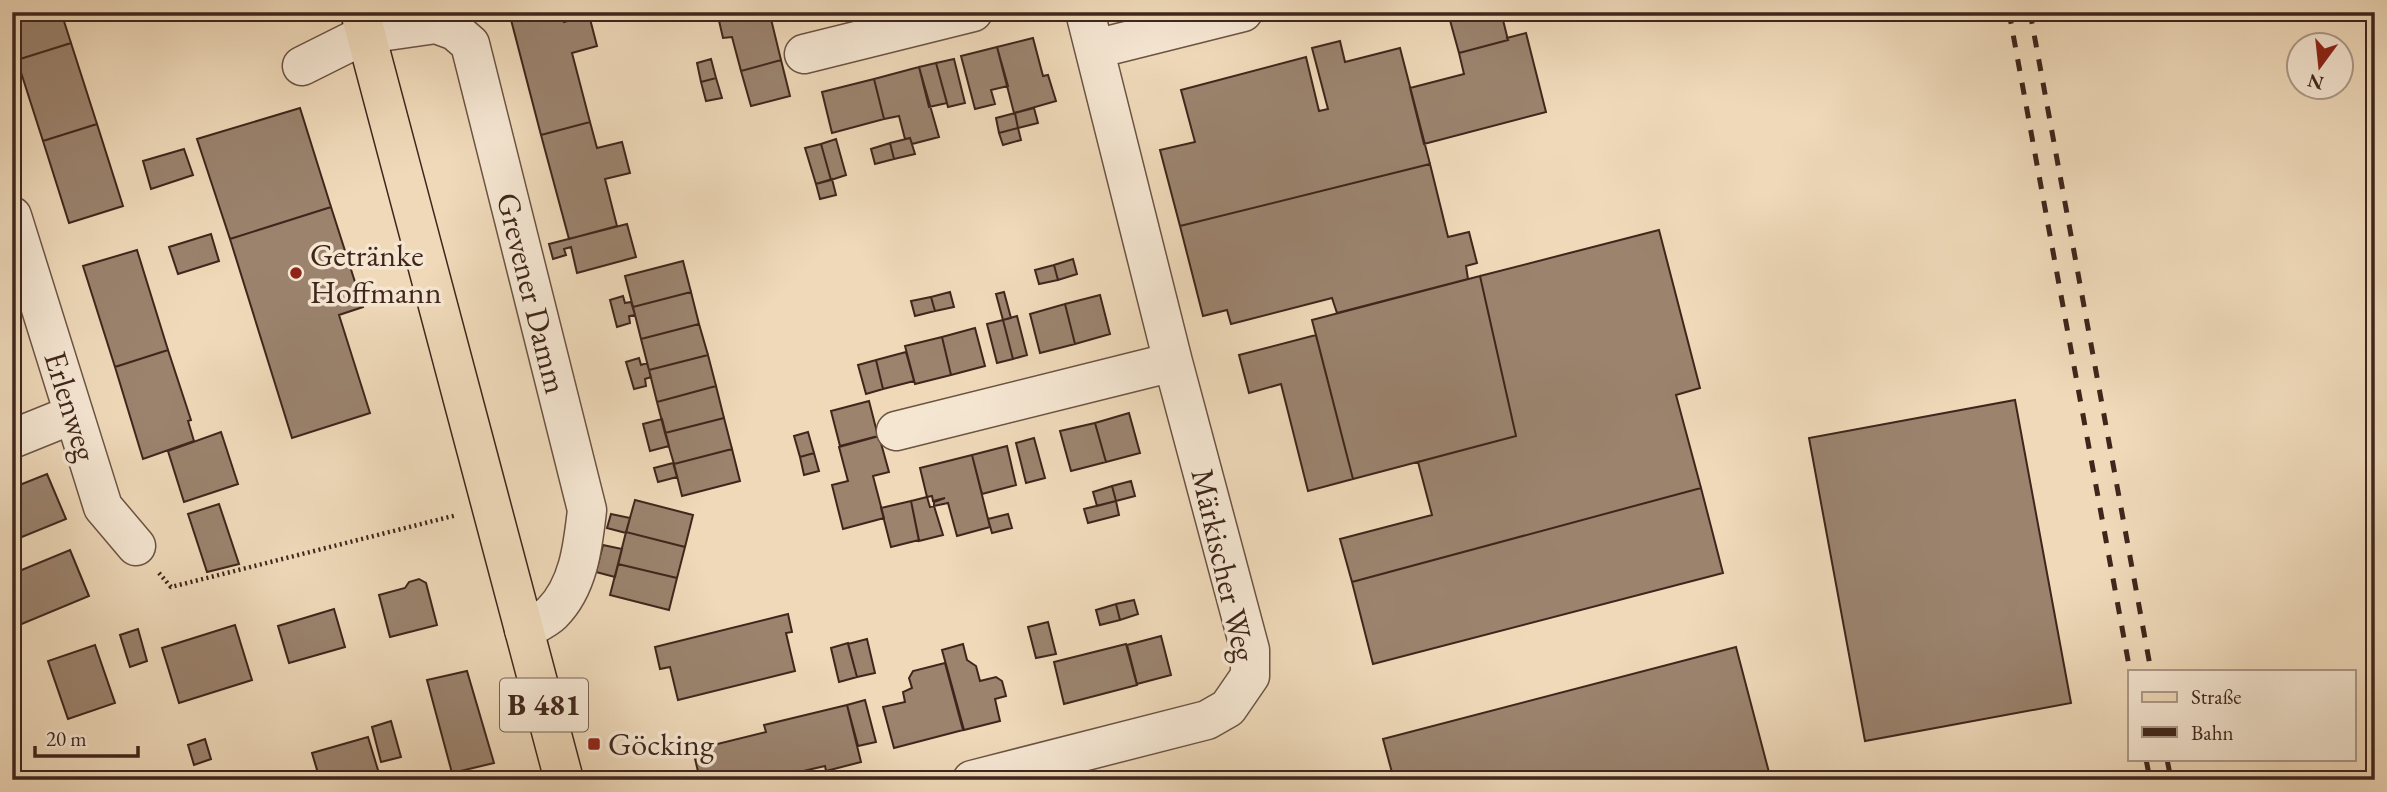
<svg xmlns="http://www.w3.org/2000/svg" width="2387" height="792" font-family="'EB Garamond',serif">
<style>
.building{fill:#9b836e;stroke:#3f261c;stroke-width:2}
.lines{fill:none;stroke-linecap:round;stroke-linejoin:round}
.minor-casing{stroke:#6b5343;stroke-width:41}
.major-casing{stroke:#3f261c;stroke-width:41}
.path{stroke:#3f261c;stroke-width:4.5;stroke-dasharray:2 3.5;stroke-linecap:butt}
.minor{stroke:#f5e6d2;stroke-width:38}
.major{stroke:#efd9b9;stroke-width:38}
.rail{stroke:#3f261c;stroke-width:5;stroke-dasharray:12 12;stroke-linecap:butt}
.poi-dot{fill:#8f2418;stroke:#f5e6d2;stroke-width:2.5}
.labels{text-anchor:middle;stroke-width:7;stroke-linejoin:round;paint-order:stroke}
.shield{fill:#f5e6d2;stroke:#766053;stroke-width:2}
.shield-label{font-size:30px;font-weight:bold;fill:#3f261c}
.poi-label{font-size:32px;fill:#3f261c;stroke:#f5e6d2;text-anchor:start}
.street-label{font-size:32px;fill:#3f261c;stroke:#f5e6d2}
</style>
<rect width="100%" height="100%" fill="#efd9b9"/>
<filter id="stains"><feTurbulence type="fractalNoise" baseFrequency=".00286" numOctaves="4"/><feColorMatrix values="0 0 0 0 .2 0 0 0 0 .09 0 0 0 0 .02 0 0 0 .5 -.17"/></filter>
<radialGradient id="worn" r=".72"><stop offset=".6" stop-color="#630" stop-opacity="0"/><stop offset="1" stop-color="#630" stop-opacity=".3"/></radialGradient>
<path class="building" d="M12,12h49l10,31 -54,17 -5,-16z
M509,12h52l3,10 25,-7 8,31 -25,7 18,69 -49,13z
M717,12h44l2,5 7,-2 11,45 -40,11 -9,-34 -9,1z
M1453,12h48l7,28 -49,13 -11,-40z
M1526,33l20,79 -122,32 -14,-56 54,-14 -5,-21 49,-13 -1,-2z
M1033,38l10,38 5,-1 8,26 -42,12 -17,-66z
M1340,41l5,21 55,-14 30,116 -250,62 -20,-76 35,-8 -14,-52 125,-33 13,54 9,-2 -16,-61z
M71,43l26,81 -54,17 -26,-81z
M997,47l11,39 -17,4 4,14 -20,5 -14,-53z
M711,59l5,19 -15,4 -4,-19z
M954,59l11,44 -17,4 -12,-44z
M781,60l9,36 -39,10 -10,-35z
M936,63l11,40 -18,4 -10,-40z
M919,67l20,70 -27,7 -2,-6 -5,1 -6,-23 -15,3 -10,-40z
M716,78l6,20 -16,3 -5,-19z
M874,79l10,40 -52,14 -10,-41z
M300,108l31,99 -101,32 -33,-100z
M1034,108l4,15 -20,5 -3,-15z
M1015,113l3,15 -19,5 -3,-15z
M590,122l7,26 25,-6 8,31 -25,6 12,47 -48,13 -28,-104z
M97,124l26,82 -54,17 -26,-82z
M1018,128l3,12 -18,5 -4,-12z
M910,138l5,16 -21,5 -4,-16z
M836,139l10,36 -15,5 -10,-36z
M890,143l4,16 -19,5 -4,-15z
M821,144l10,36 -15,4 -11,-36z
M184,149l9,26 -42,14 -8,-28z
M1430,164l18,73 21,-5 8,31 -11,3 2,13 -131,34 -5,-15 -101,26 -4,-14 -24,6 -23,-90z
M832,179l4,16 -16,4 -4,-15z
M331,207l32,100 -24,8 31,98 -78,25 -62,-199z
M627,224l9,33 -59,16 -6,-26 -7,2 2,6 -13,4 -4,-15z
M1659,230l41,158 -24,7 25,93 -349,94 -12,-43 92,-24 -14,-53 98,-26 -36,-160z
M211,234l8,27 -41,13 -9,-27z
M137,250l31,100 -53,17 -32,-101z
M1073,259l4,15 -19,6 -4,-15z
M683,261l8,31 -58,15 -8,-31z
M1054,265l4,15 -19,4 -4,-14z
M1480,276l36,160 -163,43 -41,-159z
M691,292l8,32 -58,15 -8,-32z
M950,292l4,15 -19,4 -4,-14z
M1004,292l7,26 -8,2 -7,-26z
M1100,295l10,39 -35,10 -10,-40z
M623,296l2,7 6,-1 4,13 -6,1 1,7 -13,4 -7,-27z
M931,297l4,14 -20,5 -4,-15z
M1065,304l10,40 -35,9 -10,-39z
M1017,316l10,39 -14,4 -10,-39z
M1003,320l10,39 -16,4 -10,-39z
M699,324l9,31 -59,15 -8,-31z
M975,328l10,38 -34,9 -9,-38z
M1316,335l37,144 -45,12 -27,-107 -32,9 -10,-38z
M942,337l9,38 -36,9 -10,-38z
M168,350l23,70 -3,1 6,20 -51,18 -28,-92z
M906,352l8,29 -31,8 -7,-29z
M708,355l8,31 -59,16 -8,-32z
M639,358l2,7 6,-2 4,14 -6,2 1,7 -12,3 -8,-27z
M876,360l7,29 -17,5 -8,-29z
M716,386l8,32 -59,15 -8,-31z
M2015,400l56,303 -206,38 -56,-303z
M869,401l9,35 -38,10 -9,-35z
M1129,413l11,40 -34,9 -11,-39z
M724,418l8,31 -58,15 -9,-31z
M662,419l7,27 -19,5 -7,-27z
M1095,423l11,39 -35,9 -11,-40z
M221,432l17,52 -54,18 -16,-51z
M808,432l6,21 -14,4 -6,-21z
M879,436l10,36 -16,4 11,42 -41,11 -11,-44 16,-4 -9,-34z
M1034,438l11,40 -19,5 -10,-40z
M1007,446l9,39 -34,9 -10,-39z
M732,449l8,32 -58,15 -8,-32z
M814,453l5,18 -15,4 -4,-18z
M972,455l18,72 -33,9 -9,-33 -14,3v-4l11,-4 -12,3 -1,-5 -5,1 -7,-29z
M673,463l4,14 -19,5 -4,-14z
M47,474l19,45 -54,22v-53z
M1131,481l4,15 -19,5 -4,-15z
M1112,486l4,15 -19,5 -4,-14z
M1701,488l22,85 -350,91 -21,-82z
M927,497l3,10 4,-1 9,29 -24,6 -8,-40z
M635,500l58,15 -8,32 -59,-15z
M911,501l8,39 -28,7 -10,-39z
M1116,501l3,14 -31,8 -4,-14z
M219,504l20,60 -32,8 -19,-58z
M611,514l19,4 -4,15 -19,-5z
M1008,514l4,14 -20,5 -4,-14z
M626,532l59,15 -8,31 -59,-14z
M603,545l19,4 -7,28 -19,-5z
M70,550l19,46 -77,32v-54z
M618,564l59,14 -8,32 -59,-15z
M419,579l7,4 11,42 -47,12 -11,-42 26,-7 4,-6z
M1134,600l4,14 -18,6 -4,-16z
M1116,604l4,16 -20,5 -4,-15z
M334,609l11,38 -56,16 -11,-37z
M788,614l4,18 -6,1 9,38 -117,29 -8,-33 -10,2 -5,-22z
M1048,622l8,32 -20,4 -8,-31z
M235,625l17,55 -73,23 -17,-55z
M138,629l9,32 -17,6 -10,-32z
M1161,636l10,39 -34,9 -10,-39z
M867,639l8,34 -18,4 -9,-33z
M848,643l9,34 -18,5 -8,-34z
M963,644l4,16 9,6 4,15 16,-4 6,4 4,15 -11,3 5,22 -36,9 -22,-80z
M1126,644l11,41 -73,19 -10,-42z
M95,645l20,58 -47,16 -20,-58z
M1736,647l35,133h-377l-11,-41z
M945,663l18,67 -69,18 -11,-41 22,-5 -2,-10 9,-4 -3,-10 4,-7z
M467,671l27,92 -42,10 -25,-93z
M865,700l11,42 -18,4 -11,-41z
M847,705l14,57 -35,9 -1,-5 -26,6 2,8h-101l-7,-30 73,-18 -2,-7z
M391,721l10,36 -20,5 -9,-35z
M368,737l13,43h-61l-8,-27z
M205,739l6,20 -17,6 -6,-20z"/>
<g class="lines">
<defs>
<path id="minor" d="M1095,49l148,-37
M804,54l169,-42
M302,66l64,-32 70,-10 19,7 15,13 117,466c-4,35 -8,76 -35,103 -7,7 -19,12 -28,17
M12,216l91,291 33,39
M896,431l277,-69
M12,439l62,-25
M972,780l235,-60 21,-12 22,-32v-26l-77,-288 -88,-350"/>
<path id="major" d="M360,12l204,768"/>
</defs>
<use href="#minor" class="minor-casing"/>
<use href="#major" class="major-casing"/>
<path class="path" d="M159,573l12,14 286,-72"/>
<use href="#minor" class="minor"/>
<use href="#major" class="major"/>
<path class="rail" d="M2009,12l121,659
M2030,12l121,659
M2146,759l4,21
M2167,759l4,21"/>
</g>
<g class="poi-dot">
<circle cx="296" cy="273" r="7"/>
<rect x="587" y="737" width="14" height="14" rx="3.5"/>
</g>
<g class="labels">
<rect class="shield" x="500" y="678.5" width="88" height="53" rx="5"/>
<g class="shield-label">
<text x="544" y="715">B 481</text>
</g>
<g class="poi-label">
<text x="310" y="266">Getränke<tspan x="310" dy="37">Hoffmann</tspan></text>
<text x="608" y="755">Göcking</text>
</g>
<g class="street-label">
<text transform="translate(532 293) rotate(76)" y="11">Grevener Damm</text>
<text transform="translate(71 406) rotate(73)" y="11">Erlenweg</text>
<text transform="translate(1224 565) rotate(77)" y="11">Märkischer Weg</text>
</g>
</g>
<rect width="2387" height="792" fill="none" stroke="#efd9b9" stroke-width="42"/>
<rect x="14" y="14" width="2359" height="764" fill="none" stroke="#3f261c" stroke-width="3.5"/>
<rect x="21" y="21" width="2345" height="750" fill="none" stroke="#3f261c" stroke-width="2"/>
<rect x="2128" y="670" width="228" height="91" fill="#f5e6d2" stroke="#ac9989" stroke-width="2"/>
<rect x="2142" y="692" width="35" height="10" fill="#efd9b9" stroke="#ac9989" stroke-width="2"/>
<text x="2191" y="704" font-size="21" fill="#3f261c">Straße</text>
<rect x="2142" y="727" width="35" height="10" fill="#3f261c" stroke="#ac9989" stroke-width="2"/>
<text x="2191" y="740" font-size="21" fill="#3f261c">Bahn</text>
<g transform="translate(2320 66) rotate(195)"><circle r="33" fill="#f5e6d2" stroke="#ac9989" stroke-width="2"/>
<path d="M0-5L12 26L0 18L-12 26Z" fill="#8f2418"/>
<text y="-10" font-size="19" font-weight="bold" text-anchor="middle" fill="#3f261c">N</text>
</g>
<path d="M35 746v10h103v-10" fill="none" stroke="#3f261c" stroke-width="3.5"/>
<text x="46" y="746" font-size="21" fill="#3f261c" stroke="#f5e6d2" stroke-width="5" paint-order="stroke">20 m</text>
<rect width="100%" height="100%" filter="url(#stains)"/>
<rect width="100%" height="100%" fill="url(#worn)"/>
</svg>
